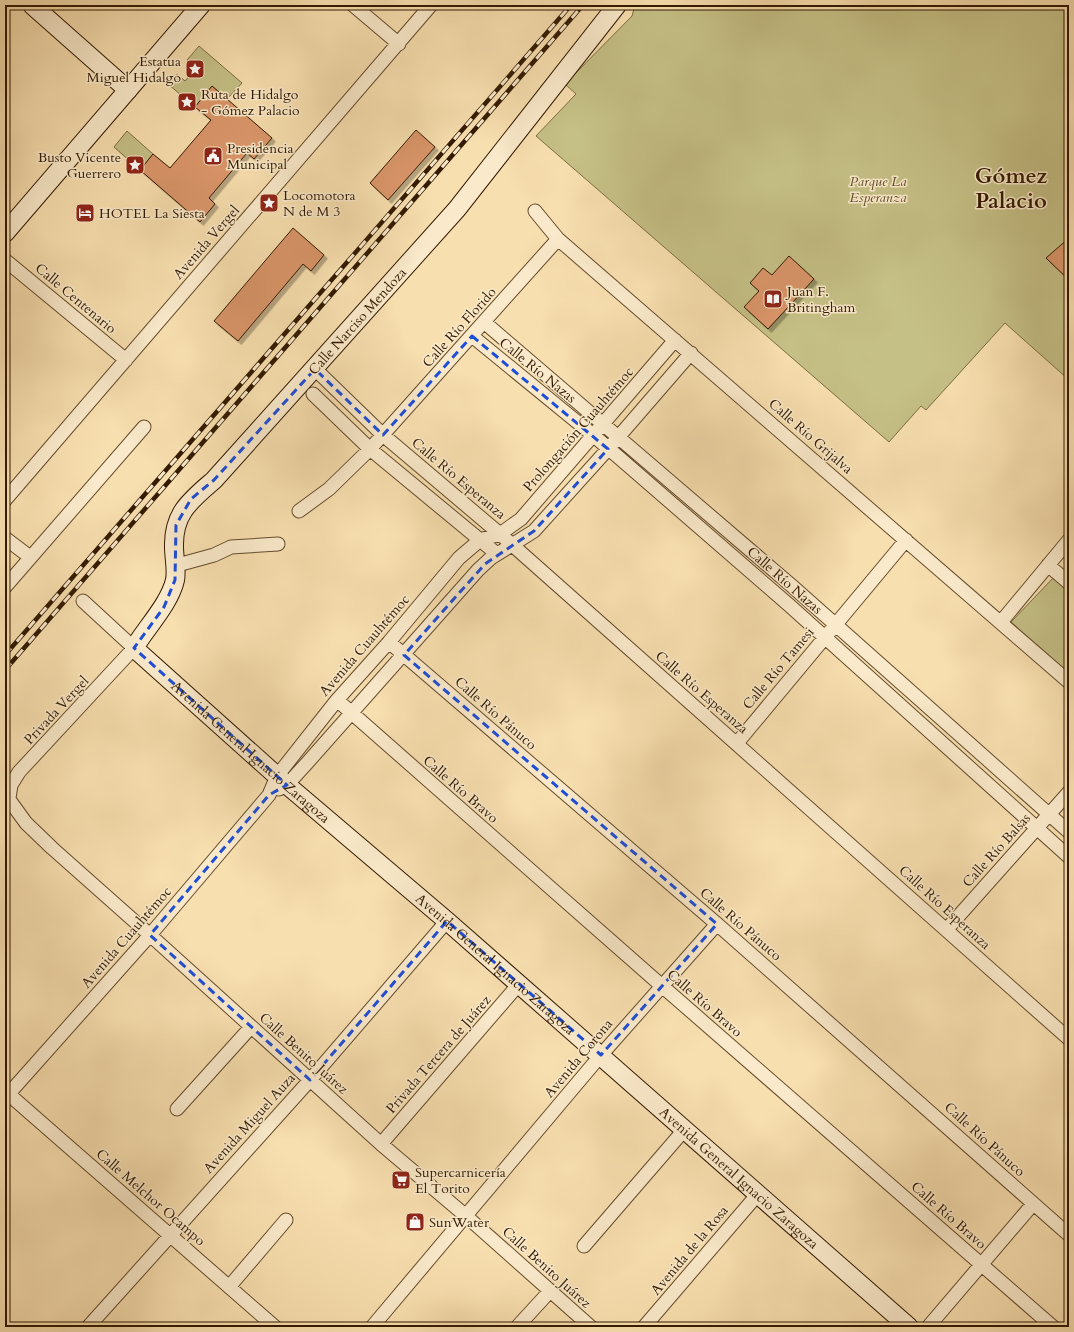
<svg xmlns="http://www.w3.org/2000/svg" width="1074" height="1332" font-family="Cardo,serif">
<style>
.green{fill:#c5c086;stroke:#7c6d43}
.building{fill:#da966b;stroke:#331a00;filter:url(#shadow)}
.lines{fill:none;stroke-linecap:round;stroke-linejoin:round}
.street-casing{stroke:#644b2c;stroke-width:15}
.secondary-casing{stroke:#331a00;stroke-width:20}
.street{stroke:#faeacb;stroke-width:13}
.secondary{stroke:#faeacb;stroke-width:18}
.rail-casing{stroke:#331a00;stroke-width:4.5}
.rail{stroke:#faeacb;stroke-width:3;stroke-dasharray:9;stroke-linecap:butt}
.marked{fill:none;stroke:#1d4ed8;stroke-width:3;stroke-dasharray:8 5;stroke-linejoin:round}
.labels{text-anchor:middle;stroke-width:3;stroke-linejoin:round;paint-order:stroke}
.poi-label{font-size:14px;fill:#331a00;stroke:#faeacb;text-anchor:start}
.park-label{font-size:14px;font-style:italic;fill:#5f4c28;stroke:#faeacb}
.street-label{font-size:14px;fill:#331a00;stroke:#faeacb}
.town-label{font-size:22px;font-weight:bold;fill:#331a00;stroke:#faeacb}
</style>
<defs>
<filter id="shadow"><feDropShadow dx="3.5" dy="3.5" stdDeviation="0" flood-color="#0004"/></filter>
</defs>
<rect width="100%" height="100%" fill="#f8dfaf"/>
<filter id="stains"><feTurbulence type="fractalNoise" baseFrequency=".005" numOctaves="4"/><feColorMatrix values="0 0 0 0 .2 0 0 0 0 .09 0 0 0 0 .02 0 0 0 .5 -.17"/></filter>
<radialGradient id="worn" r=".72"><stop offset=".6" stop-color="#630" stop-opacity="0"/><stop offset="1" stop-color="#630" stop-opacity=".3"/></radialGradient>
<path class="green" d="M635,5h434v375l-64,-57 -79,87 -5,-4 -32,36 -353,-306 40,-42 -11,-10 67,-68z
M199,46l43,37 -15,16 -15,-13 -17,21 -27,-23 9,-10 8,7 11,-13 -9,-8z
M127,131l26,23 -13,16 -26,-23z
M1055,576l14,12v85l-58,-51z"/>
<path class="building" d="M212,86l60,52 -18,21 -7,-6 -38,45 6,6 -15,18 -60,-52 13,-16 17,14 41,-48 -16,-13z
M416,130l19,17 -47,53 -18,-17z
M293,228l31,27 -13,16 -8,-7 -65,77 -24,-20z
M1069,238v42l-23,-22z
M789,256l25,23 -46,50 -24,-22 15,-16 -9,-8 13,-15 9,7z"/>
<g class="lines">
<defs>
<path id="street" d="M353,5l46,39
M535,211l23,28 511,443
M5,260l121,100
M484,322l308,264 277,246
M472,336l121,99 196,170 280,252
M315,369l68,66 117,99 569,505
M313,394l57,55 127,105
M5,500l426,-495
M299,511l30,-22 41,-40 188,-210
M5,538l25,19
M1048,565l21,18
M174,566l40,-11 17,-8 47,-3
M5,587l139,-160
M1001,622l68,-82
M389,642l328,282 352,311
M337,700l325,286 391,341
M737,743l169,-203
M279,789l8,-4 20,-22 171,-193 13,-12 43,-27 74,-82 83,-96
M5,794l21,29 26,25 98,87 231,209 85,72 125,111
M9,798l2,-13 8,-13 115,-124 -51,-47
M947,929l122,-137
M5,1091l270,236
M5,1098l145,-163 119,-140 8,-19 60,-76 52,-58 70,-84 21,-18 20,-6 21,-15 154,-179
M177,1109l74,-82
M381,1144l138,-160
M584,1246l101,-117
M229,1287l57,-67
M88,1327l222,-247 137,-159
M372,1327l229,-272 116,-131
M517,1327l33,-36
M644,1327l114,-133
M928,1327l105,-123"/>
<g id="secondary">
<path d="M32,5l96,85"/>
<path id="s1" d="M617,5l-160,204 -243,271c-23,20 -41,33 -40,67 0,10 3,23 1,33 -5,23 -29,48 -41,68l153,137 160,136 462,406"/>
<path d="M5,233l196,-228"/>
</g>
</defs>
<use href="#street" class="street-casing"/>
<use href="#secondary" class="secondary-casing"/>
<use href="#street" class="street"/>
<use href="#secondary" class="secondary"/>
<defs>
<path id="rail" d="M5,655l566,-650
M5,670l578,-665"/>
</defs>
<use href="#rail" class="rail-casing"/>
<use href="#rail" class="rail"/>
</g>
<path class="marked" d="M472,336l136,113 -74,82 -49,33 -81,91 313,269 -116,131 -154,-134 -137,159 -160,-145 119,-140 18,-10 -153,-137 30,-41 11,-27 1,-55 15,-26 23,-19 101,-111 68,66z"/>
<defs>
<symbol id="sight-square" viewBox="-11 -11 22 22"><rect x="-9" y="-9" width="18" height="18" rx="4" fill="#8f2418" stroke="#faeacb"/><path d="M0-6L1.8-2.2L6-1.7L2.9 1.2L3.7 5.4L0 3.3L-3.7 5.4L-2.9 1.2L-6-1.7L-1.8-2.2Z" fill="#fff"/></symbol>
<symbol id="civic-square" viewBox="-11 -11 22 22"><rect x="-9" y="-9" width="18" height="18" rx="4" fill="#8f2418" stroke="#faeacb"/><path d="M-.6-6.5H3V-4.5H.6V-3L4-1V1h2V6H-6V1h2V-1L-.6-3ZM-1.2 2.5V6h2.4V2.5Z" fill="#fff"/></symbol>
<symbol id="hotel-square" viewBox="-11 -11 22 22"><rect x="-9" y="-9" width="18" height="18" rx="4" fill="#8f2418" stroke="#faeacb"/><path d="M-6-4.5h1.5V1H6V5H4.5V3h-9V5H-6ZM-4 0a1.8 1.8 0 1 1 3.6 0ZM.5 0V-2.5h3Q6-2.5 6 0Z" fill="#fff"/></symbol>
<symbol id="library-square" viewBox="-11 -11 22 22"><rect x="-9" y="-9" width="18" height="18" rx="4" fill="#8f2418" stroke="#faeacb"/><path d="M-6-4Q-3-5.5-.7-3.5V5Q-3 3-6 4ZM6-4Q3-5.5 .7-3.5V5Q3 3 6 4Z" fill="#fff"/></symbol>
<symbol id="supermarket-square" viewBox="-11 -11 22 22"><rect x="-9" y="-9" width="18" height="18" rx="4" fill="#8f2418" stroke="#faeacb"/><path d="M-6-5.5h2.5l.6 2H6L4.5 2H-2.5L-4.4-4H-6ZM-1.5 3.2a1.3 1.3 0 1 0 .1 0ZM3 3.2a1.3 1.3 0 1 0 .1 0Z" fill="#fff"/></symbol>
<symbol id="shop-square" viewBox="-11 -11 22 22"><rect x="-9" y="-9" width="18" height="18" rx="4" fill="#8f2418" stroke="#faeacb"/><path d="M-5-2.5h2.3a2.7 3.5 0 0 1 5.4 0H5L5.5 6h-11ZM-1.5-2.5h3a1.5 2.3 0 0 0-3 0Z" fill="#fff"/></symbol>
</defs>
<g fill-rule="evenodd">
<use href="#sight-square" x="184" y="58" width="22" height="22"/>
<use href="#sight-square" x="176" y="91" width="22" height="22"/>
<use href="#civic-square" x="202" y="145" width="22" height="22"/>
<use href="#sight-square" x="124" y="154" width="22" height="22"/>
<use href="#sight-square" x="258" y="192" width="22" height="22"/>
<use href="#hotel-square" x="74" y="202" width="22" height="22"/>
<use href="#library-square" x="762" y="288" width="22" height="22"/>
<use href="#supermarket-square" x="390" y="1169" width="22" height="22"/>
<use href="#shop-square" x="404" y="1211" width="22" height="22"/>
</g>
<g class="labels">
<g class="poi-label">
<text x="181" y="66" text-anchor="end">Estatua<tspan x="181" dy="16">Miguel Hidalgo</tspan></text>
<text x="201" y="99">Ruta de Hidalgo<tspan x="201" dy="16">- Gómez Palacio</tspan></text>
<text x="227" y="153">Presidencia<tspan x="227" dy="16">Municipal</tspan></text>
<text x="121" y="162" text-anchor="end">Busto Vicente<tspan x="121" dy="16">Guerrero</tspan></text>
<text x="283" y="200">Locomotora<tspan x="283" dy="16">N de M 3</tspan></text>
<text x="99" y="218">HOTEL La Siesta</text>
<text x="787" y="296">Juan F.<tspan x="787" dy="16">Britingham</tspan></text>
<text x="415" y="1177">Supercarnicería<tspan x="415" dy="16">El Torito</tspan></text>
<text x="429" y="1227">SunWater</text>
</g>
<g class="park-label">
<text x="878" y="186">Parque La<tspan x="878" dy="16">Esperanza</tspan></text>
</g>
<g class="street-label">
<text transform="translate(206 242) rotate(-49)" y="5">Avenida Vergel</text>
<text transform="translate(76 298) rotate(40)" y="5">Calle Centenario</text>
<text transform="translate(357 321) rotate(-48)" y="5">Calle Narciso Mendoza</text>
<text transform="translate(459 327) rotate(-48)" y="5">Calle Río Florido</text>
<text transform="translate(538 370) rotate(39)" y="5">Calle Río Nazas</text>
<text transform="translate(578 429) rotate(-49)" y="5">Prolongación Cuauhtémoc</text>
<text transform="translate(811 436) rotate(41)" y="5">Calle Río Grijalva</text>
<text transform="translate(459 478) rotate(40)" y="5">Calle Río Esperanza</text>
<text transform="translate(785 580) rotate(41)" y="5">Calle Río Nazas</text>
<text transform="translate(364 645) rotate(-49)" y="5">Avenida Cuauhtémoc</text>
<text transform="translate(778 668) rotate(-50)" y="5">Calle Río Tamesi</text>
<text transform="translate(702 692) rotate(41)" y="5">Calle Río Esperanza</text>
<text transform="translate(56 710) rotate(-47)" y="5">Privada Vergel</text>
<text transform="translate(496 713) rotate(41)" y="5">Calle Río Pánuco</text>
<text dy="5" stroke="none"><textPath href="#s1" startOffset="974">Avenida General Ignacio Zaragoza</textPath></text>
<text transform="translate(461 789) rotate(41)" y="5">Calle Río Bravo</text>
<text transform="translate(996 850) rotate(-48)" y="5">Calle Río Balsas</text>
<text transform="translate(945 907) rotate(42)" y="5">Calle Río Esperanza</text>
<text transform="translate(741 924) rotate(41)" y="5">Calle Río Pánuco</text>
<text transform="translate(126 937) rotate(-49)" y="5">Avenida Cuauhtémoc</text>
<text dy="5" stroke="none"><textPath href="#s1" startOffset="1298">Avenida General Ignacio Zaragoza</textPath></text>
<text transform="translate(705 1003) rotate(41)" y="5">Calle Río Bravo</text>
<text transform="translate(304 1053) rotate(42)" y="5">Calle Benito Juárez</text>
<text transform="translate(438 1054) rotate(-49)" y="5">Privada Tercera de Juárez</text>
<text transform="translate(578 1058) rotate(-50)" y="5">Avenida Corona</text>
<text transform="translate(249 1123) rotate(-48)" y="5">Avenida Miguel Auza</text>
<text transform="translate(985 1139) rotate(42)" y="5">Calle Río Pánuco</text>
<text dy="5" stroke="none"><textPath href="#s1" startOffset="1622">Avenida General Ignacio Zaragoza</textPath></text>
<text transform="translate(151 1197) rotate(41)" y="5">Calle Melchor Ocampo</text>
<text transform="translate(949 1215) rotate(41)" y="5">Calle Río Bravo</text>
<text transform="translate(689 1250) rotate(-50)" y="5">Avenida de la Rosa</text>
<text transform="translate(547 1267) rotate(42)" y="5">Calle Benito Juárez</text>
</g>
<g class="town-label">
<text x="1011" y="183">Gómez<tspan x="1011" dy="25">Palacio</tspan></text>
</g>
</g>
<rect width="1074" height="1332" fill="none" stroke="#f8dfaf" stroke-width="20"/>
<rect x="6" y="6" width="1062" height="1320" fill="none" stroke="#331a00" stroke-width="2"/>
<rect x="10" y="10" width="1054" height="1312" fill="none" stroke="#331a00"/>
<rect width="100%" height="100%" filter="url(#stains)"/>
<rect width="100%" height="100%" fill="url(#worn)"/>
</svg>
